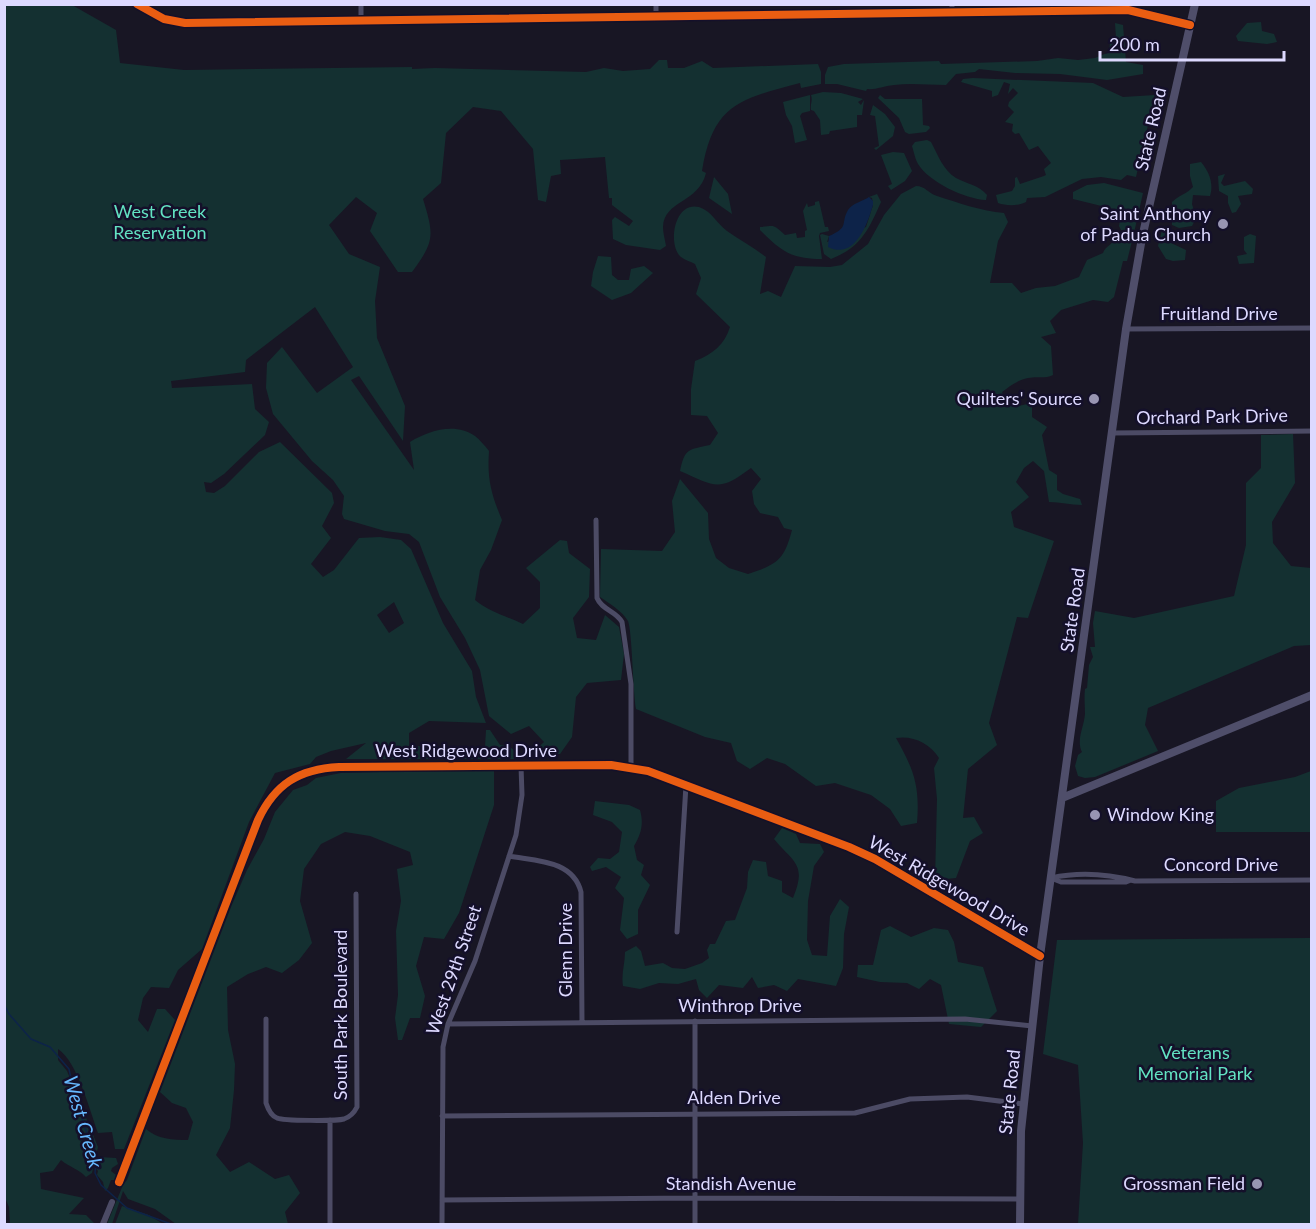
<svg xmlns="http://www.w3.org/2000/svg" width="1316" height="1229" font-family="Lato,sans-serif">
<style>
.green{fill:#143031;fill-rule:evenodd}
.water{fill:#0d2349}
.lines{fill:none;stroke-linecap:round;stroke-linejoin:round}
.stream{stroke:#0d2349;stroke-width:1.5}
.minor{stroke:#4c4b65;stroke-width:5}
.tertiary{stroke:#4c4b65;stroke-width:6}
.secondary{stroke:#4f4e6a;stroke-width:8}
.cycleway-casing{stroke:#14102a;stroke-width:11}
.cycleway{stroke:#e95d12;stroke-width:8}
.poi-dot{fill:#9895b2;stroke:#14102a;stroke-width:2}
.labels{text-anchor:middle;stroke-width:5;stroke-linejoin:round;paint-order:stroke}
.street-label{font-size:18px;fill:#ddd9ff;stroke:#14102a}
.park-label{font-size:18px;fill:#62e2c2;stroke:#14102a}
.poi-label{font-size:18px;fill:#ddd9ff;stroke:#14102a;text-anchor:end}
.water-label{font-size:20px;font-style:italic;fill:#67b9ff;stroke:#14102a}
</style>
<rect width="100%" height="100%" fill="#181624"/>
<path class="green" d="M5,4l67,1 44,25 4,33 64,7 228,-3v2l23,-1 151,4 18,-4 19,3 27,-2 9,-9h8l1,8h16l18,-7 11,7 105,-4 3,8v12l-20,4 -1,-5c-60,16 -87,21 -98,88l4,2c-7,30 -42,27 -43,54 0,6 2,13 3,19l-6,4 -34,-5 -13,-6 -1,-19 3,-3 14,9 4,-5 -21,-16v-7h-3l-4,-41 -45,3 1,14 -10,2 -5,26 -8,-2 -5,-51 -32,-38 -28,-4 -27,26 -5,50 -18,16c11,36 12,42 -11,73h-14l-28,-41 7,-18 -21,-16 -27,28 20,29 31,13 -5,34 2,37 28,68 -2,35 -44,-65 -8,4 63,90 -4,-28c18,-11 45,-20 65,-6 5,4 10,10 14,15 -2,28 2,43 13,69l-11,30 -11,20 -5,30c15,12 31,16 48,24l17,-16v-26l-14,-14 34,-28 7,1 2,12 21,16 -1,28 -16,21 4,20 19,2 9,-25 14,12 5,27 -3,26 -34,3 -11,14 -4,40 -12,17 -30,1 14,-13 -15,-16 -18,8 -22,-18 -9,-46 -15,-32 -25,-41 -21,-55 -10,-8 -24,-3 -41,-12 -2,-5 2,-18 -11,-16 -21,-19 -39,-47 -7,-26 1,-25 15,-16 35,46 36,-26 -38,-60 -69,53 -1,12 -74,9 1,7 80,-4 3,25 14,13 -4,13 -41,39 -13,9 -7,-1 2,10 8,1 11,-7 34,-34 21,-10 52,51 2,10 -12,23 9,12 -20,26 12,13 11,-7 25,-32 21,-1 21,3 10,9 32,74 29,48 4,26 10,26 -57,-2 -20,12v13l76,1 1,-17h4l10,15 9,1 8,7v6h-171l20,-16 -35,8 -15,6 -6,7 -35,9 -26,49 -47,127 -24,21 -9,18 -18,-1 -8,11 -5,22 10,12 9,-23h8l10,11 -51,129h-9l-3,-17 -14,1c-8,-22 -21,-72 -40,-84v11l9,11 31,76 -6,26 -6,4c-7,-8 -17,-10 -25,-17l-8,11 -13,2 1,16 43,9 -15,16 17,1 9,9h-85l-1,-17 -4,-9zM394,602l10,21 -15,10 -12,-18z
M1261,22l1,9 12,3 3,8 -10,2 -29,-3 -2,-5 11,-13z
M1115,23l8,2 3,37 17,3v9l-36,6 -47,-6 -45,-1 -36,-4 -4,3 -19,2 -10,11c-17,0 -35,-2 -52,0 -11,1 -18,5 -27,4l-1,2 -29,-7h-12v-9l3,-8 16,-3 95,-3 2,3 96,-3 21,-3 20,2 17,-2 14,-6 1,-9 6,-5z
M973,78l120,5 30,14 32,-2 -19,82 -9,-2 -6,5 -20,-3 -19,2 -37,18 -18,1 -1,4c-7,4 -20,4 -28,1l-2,-8 16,-4 3,-5v-8l2,-1 3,7 24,-8 2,-1 -2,-6 7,-6 -13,-17 -9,4 -10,-17 -4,1 -3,-3 1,-7 -8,-2 9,-10 -6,-6 1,-4 9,-9 -5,-5 -5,6 2,-10 -6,-2 -6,13 -6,2v-6l-31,-9 2,-3z
M823,92l18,1 22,6 -5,3 3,3 3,-5 -2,15h-5v12l-27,4 -1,3 -8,1 -1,-15 -6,-9 -3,-1c-1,-6 2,-9 0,-15z
M810,95v16l-8,2 -2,3 7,24 -12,3 -3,-17 -6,-11 -3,-13z
M880,95l5,4h37l1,26 6,1 1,2 -4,4 -17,2 -4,-2 -6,-14 -21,-20z
M873,105l12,9 10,13 -2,9 -17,14 -2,-2 5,-2 -4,-30 -5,-1z
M927,140l4,2c7,13 12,28 25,36 11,6 23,7 31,17l-1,5c-21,-1 -57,-18 -68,-36 -3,-5 -4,-12 -6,-18l3,-4z
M893,152l11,1 8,18 -7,10 -14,9 -3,-4 4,-2 -11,-29z
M1201,162c8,10 13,21 9,34l-17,-1 -1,9 4,14 -4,8 -13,2 -7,-3v-23c7,-7 15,-8 21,-15l-3,-11v-12z
M1225,174l-4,9 3,3 21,-5 8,8 -1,5 -14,2 3,8 -5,8 -4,1 -4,-10v-7l-9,-5 -1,-15z
M714,177l14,17 4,20 -23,-16z
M1104,183l39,10 -9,40 -13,-3 -2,-4 3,-15 -49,-12v-7l14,-7z
M916,186c9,0 12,7 21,10 22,7 44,15 67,17l4,9 -10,19 -8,42h22l9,10 15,-5 19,-2 24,-9 8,-17 16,-7c2,-7 10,-8 12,-15l17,3 -5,20h-4l-9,36 -6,5 -15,-2 -32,10 -11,11 6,12 -15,4 10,9 2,29c-8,4 -16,1 -25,3 -10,2 -18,8 -26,14l4,12 8,3 18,-4v14l15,10 -5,8 7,35 8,5v15l6,4 17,5 2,6c-12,0 -21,-3 -33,-3l-5,-31 -11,-10 -9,7 -8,14 13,15 -18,15 3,15 40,14 -26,77 -11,-1 -28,106 8,22 -29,24 -5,49 11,-1 9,16 -13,8 -14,37 -21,2 2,-81 -3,-31 5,-10c-9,-15 -27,-23 -43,-20 18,32 24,48 21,85l-16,3 -11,-17 -19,-14 -36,-12 -19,3 -31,-22 -18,-6 -17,11 -13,-8 -6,-18 -26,-6 -69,-28c-3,-16 -4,-80 -8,-88 -7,-11 -18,-17 -28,-24l1,-48 61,2 13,-19 -3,-31 8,-22 28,34 1,26 7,19 13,10 19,6c30,-10 36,-14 44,-44l-8,-2 -6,-11 -18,-4 -6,-9 -2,-13 9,-12 -10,-11c-33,25 -36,18 -71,3 5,-23 8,-21 30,-26l8,-12 -11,-17 -16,-1v-26l4,-28c17,-6 30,-17 35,-34l-34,-33 5,-16 -6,-14c-5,-3 -12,-4 -16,-9 -11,-14 -4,-54 20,-48 13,4 18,17 28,24 13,9 26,16 39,26l-6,37 8,-3 13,6 14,-31 35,1 12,-2 26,-21 16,-29 17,-21z
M877,194l4,8c-13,29 -20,45 -50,57l-7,-5 -4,-19 2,-1 7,2 -2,6 39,-15 7,-22 -1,-7 -3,-1z
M819,201l6,26h3l1,4 -9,2 -1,3 3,23c-31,0 -41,-8 -62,-29v-3c15,-1 12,-4 25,8l11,-2 1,5 8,-1v-6l2,-1 -4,-19 4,-8 1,4 7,-2v-3z
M1163,226l7,2 -5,8 6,7 15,7 -1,10 -12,1 -7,-2 -8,-13z
M1250,234l6,2 -2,27 -15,1 -2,-8 10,-2 -3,-4v-13z
M598,256l13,1 1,18 6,5h11l2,-11 13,-3 9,7 -22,20 -19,7 -21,-14 2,-14z
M1293,434l2,49 -23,39 1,21 18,23 20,2v77l-17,1 -146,62 -3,17 13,26 -63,26 -10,1 -7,-2 -3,-10 3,-11 4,-3c-6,-12 2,-25 3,-38 0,-9 -1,-16 0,-25l2,-1 2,-23 4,-8 -3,-10h5l-2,-24 2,-12 39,7 100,-22 12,-51v-62l15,-15v-33z
M494,769v36l-35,108 -15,26 -20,-2 -8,29 9,30 -5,22h-10l-8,22h-4l-3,-22 3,-23 -2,-64 5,-30 -4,-32 16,-4 -3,-13 -40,-16 -25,-4 -24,12 -17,25 -4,32 12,42 -13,17 -17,13 -16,-6 -18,7 -21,13 1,43 7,34 -1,26 -4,38 -14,27 14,17 19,-10 26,17 14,-4 11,18 -15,19 3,12h-112l-21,-15 -27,-10 -5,-8 -11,33h-5l16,-39 4,-5 19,-51c11,10 27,11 42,11l5,-18 -7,-14 -14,-5 -12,-11 71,-185 16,-37 17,-31 11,-27 18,-22 14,-5 9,-7 25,-5z
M1311,771v61h-95v-31l23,-13 56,-11z
M595,801l34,4 11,5c4,14 1,24 -6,36l3,14 7,5 -3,10 9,10 -12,25v24l-11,5 -7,-9 4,-32 -9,-10 6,-11 -15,-10 -14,4 -2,-4 8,-9 12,1 9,-7 3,-20 -10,-10 -19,-7z
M782,828l14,6 4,9 20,1 4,8 -10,14 -6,35 -1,39 5,15 15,1 3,-40 10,-17 9,8 -5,27 -1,34 -7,18 -38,-7 -11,12 -13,-6 -16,3 -6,-11 -9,11 -24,-3 -12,13 -8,-8 -3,-11 -18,5 -19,-1 -19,6 -17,-3c-2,-12 2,-22 2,-34l11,-6 5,5 4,15 18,-3 9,5 13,1 17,-6 7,-5 -2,-8 3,-6h5l11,-23 9,-1 12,-32 1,-16 5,-12 13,2 2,14 14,5v11l11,6c14,-34 1,-35 -19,-59z
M890,926l21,11 23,-9 14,2 6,12 4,20 25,5 14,44 -16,16 -32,-3 -8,-39 -11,-6 -11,10 -12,-6 -27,-1 -23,-5 1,-12h15l8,-35z
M1311,938v286h-233l5,-81 -5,-78 -35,-11 14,-114z
M98,1157l18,1 2,6 -6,4 -1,3 5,4 -1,5h-4l-3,8 -3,3 -2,-9 -6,-7 1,-4 -3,-4z
M122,1206l27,9 14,9h-48z"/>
<path class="water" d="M869,197l4,4v4c-6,20 -18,55 -45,42l1,-11c21,-9 11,-12 19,-26 5,-7 15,-9 21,-13z"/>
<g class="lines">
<path class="stream" d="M4,1004l5,10 22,25 19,8 19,22 6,28 21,64 -1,12 6,12 26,23 44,16"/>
<path class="minor" d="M137,4l27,15 21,4 943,-13 62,15
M361,4v17
M656,4v12
M952,4v10
M1126,329l186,-1
M1113,433l199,-2
M596,520l1,78c5,12 19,13 25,24l9,62v83
M509,856c27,5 64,4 72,36l1,130
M1051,878c27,-6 57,-4 84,3l177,-1
M1051,878l10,4h65l5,-2
M677,932l9,-147
M266,1019v84c2,6 5,13 11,15 6,3 60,3 67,1 6,-2 10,-6 13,-12l-1,-213
M695,1021v203
M448,1024l517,-5 67,7
M442,1116l413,-3 55,-14 57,-2 56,7
M442,1200l253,-2 325,1
M330,1224v-104
M442,1224l1,-177 5,-23 27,-63 41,-126 6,-40 -1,-29"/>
<path class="tertiary" d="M119,1182l139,-362c17,-36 41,-51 81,-53l272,-2 37,6 201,76 26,12 165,97
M103,1224l9,-22"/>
<path class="secondary" d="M1062,798l250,-103
M1020,1224l1,-93 19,-175 86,-627 16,-91 53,-234"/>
<defs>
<path id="cycleway" d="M137,4l27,15 21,4 943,-13 62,15
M119,1182l139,-362c17,-36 41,-51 81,-53l272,-2 37,6 201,76 26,12 165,97"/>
</defs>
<use href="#cycleway" class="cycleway-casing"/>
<use href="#cycleway" class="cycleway"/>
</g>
<g class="poi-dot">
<circle cx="1223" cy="224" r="6"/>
<circle cx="1094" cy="399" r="6"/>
<circle cx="1095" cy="815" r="6"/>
<circle cx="1257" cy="1184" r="6"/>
</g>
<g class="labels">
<g class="street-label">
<text transform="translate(1151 129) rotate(-77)" y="6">State Road</text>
<text x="1219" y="320">Fruitland Drive</text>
<text transform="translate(1212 417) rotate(-1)" y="6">Orchard Park Drive</text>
<text transform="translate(1073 610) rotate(-82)" y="6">State Road</text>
<text x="466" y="757">West Ridgewood Drive</text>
<text x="1221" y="871">Concord Drive</text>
<text transform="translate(949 886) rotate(30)" y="6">West Ridgewood Drive</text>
<text transform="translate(566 950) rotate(-90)" y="6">Glenn Drive</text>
<text transform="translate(454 970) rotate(-71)" y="6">West 29th Street</text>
<text x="740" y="1012">Winthrop Drive</text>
<text transform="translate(341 1015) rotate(-90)" y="6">South Park Boulevard</text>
<text transform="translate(1010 1092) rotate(-84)" y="6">State Road</text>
<text x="734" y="1104">Alden Drive</text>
<text x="731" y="1190">Standish Avenue</text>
</g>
<g class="park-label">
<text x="160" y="218">West Creek<tspan x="160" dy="21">Reservation</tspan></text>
<text x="1195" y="1059">Veterans<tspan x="1195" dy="21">Memorial Park</tspan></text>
</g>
<g class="poi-label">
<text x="1211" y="220">Saint Anthony<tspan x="1211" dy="21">of Padua Church</tspan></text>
<text x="1082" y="405">Quilters' Source</text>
<text x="1107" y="821" text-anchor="start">Window King</text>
<text x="1245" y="1190">Grossman Field</text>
</g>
<g class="water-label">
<text transform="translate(83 1122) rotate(74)" y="7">West Creek</text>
</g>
</g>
<rect width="1316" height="1229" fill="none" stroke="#ddd9ff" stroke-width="12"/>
<path d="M1100 51v9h184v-9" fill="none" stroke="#ddd9ff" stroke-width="3"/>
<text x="1109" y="51" font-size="18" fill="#ddd9ff" stroke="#14102a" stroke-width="4.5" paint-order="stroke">200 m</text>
</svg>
